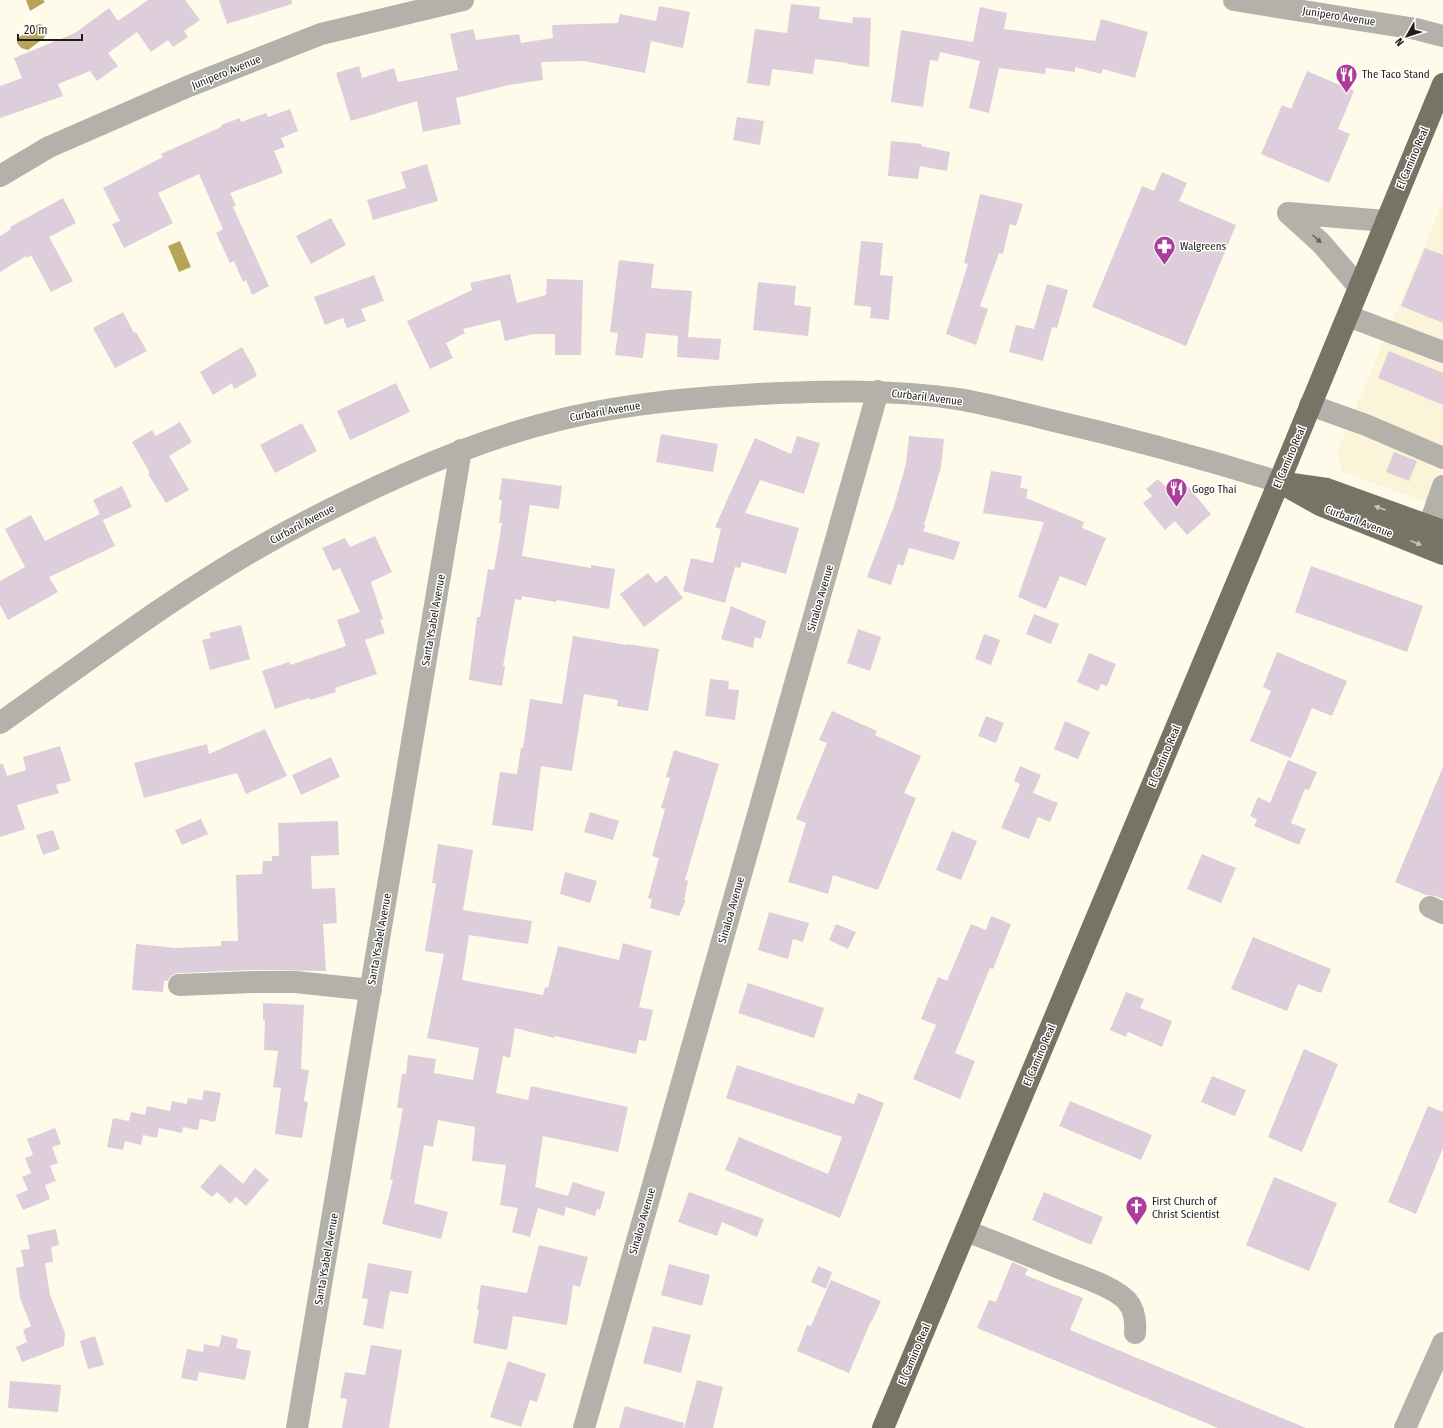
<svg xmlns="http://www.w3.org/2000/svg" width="1443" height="1428" font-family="'Fira Sans Condensed',sans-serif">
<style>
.built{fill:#fbf4d9}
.water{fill:#b7a459}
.building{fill:#decdda}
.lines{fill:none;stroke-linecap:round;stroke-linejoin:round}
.minor{stroke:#b3b1a9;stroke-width:22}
.major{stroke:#777466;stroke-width:22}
.oneway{fill:#68665f}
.oneway2{fill:#c9c7c2}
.labels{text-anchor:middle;stroke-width:3;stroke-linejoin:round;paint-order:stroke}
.street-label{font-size:11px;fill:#1e1c15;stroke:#fff}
.poi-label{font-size:11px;fill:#1e1c15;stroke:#fff;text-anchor:start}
</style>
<rect width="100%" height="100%" fill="#fffbeb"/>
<path class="built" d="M1443,201v307l-101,-36 -5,-20z"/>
<path class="water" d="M26,0h17l2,2 -15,9z
M40,24l5,3 2,5 -3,6 -16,12 -7,-2 -4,-5 1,-5 18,-13z
M180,241l11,26 -12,5 -11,-26z"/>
<path class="building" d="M148,0h37l15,20 -16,11 4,6 -15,10 -5,-7 -17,12 -14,-20 -29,21 10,13 -21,15 -7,-10 -32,13 5,12 -63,22v-32l22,-8 -8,-20 61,-25 34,-25 9,13z
M219,0h73v4l-65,20z
M791,4l29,3 -1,12 33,4 1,-6 18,1 -2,49 -22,-3 1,-1 -33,-4 -2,15 -41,-5 -2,17 -23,-3 8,-54 32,4z
M659,6l31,6 -7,36 -32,-7 -6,32 -61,-12 -43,1 2,18 -34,5 -53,13 5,26 -38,8 -6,-31 -66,20 -15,-48 23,-7 3,12 32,-10 4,14 60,-12 -8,-36 23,-5 3,11 43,-6 2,9 32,-5 -1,-13 66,-2 2,-9 36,7z
M980,7l27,6 -3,16 91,12 6,-22 47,13 -13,46 -32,-9 -2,5 -26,-7v5l-29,-4 -1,6 -46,-6 -10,45 -20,-5 11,-47 -40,-9 -2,9 -8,-1 -7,47 -32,-5 10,-72 72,12z
M1307,71l47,20 -16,38 12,5 -21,49 -68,-29 21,-49 9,4z
M290,109l8,22 -17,7 4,9 -11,4 9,22 -53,20 6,13 -3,1 36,79 -17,9 -6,-15 -3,2 -9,-21 -4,2 -14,-30 7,-4 -24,-55 -41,19 15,30 -49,25 -12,-24 8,-3 -17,-33 60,-31 -2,-3 60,-27v-2l19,-7 1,4 25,-9 2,4z
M737,117l27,4 -4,24 -27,-5z
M891,141l31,3 -1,2 29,6 -3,19 -27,-5 -2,13 -30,-3z
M427,164l11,37 -65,19 -6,-20 39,-12 -5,-16z
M1162,172l25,11 -8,18 57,24 -50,121 -94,-39 50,-121 12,5z
M980,194l43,10 -7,22 -6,-2 -7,30 -4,-1 -19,53 8,3 -12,36 -30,-11 22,-70 -4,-1z
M63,198l13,25 -27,14 24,44 -22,11 -20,-37 -4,3 -1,-2 -26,16v-36l11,-7 -1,-2z
M331,218l15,27 -35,19 -15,-28z
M861,241l22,2 -3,32 13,1 -4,44 -19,-2 1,-11 -17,-2z
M1425,248l18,7v68l-42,-17z
M619,260l35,4 -3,24 41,3 -4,46 33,2 -2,21 -42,-3 1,-21 -32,-3 -3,25 -28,-3 3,-22 -8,-1z
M510,274l7,29 29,-8 1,-16 36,1 -2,75h-26v-21h-22l-28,7 -5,-21 -37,9 2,4 -19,10 7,15 -23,11 -23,-48 65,-31 -2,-7z
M374,275l10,26 -23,8 5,12 -19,7 -4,-10 -18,7 -11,-28z
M758,282l38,4 -2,19 17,2 -3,29 -55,-6z
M1047,284l21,6 -11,38 -5,-1 -9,34 -34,-9 7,-27 18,4z
M123,312l11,21 2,-1 11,19 -32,17 -22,-40z
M242,347l13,23h-1l3,6 -23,13 -2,-6 -19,12 -13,-23z
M1389,351l54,22v32l-65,-27z
M396,383l14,29 -60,28 -13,-29z
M180,422l12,20 -23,14 20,34 -23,13 -18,-29 2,-1 -18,-31 20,-12 4,6z
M302,423l15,28 -42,22 -15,-28z
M661,434l57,10 -5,28 -57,-10z
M797,436l23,7 -16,51 -44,-14 -15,33 54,15 -13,46 -44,-12 -2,6 -5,-1 -10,36 -42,-12 8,-33 22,5 8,-34 -6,-2 40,-89 36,16z
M909,436l35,3 -3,28 -17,58h2l-3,6 37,11 -6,18 -45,-12 -6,18 -5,-2 -7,21 -24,-8 27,-71 12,-42z
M1394,452l23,9 -8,20 -23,-9z
M991,471l31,5 -2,12 8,1 -2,9 58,24 -2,6 24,10 -20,48 -26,-10 -14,33 -28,-12 26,-75 -61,-9z
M502,478l60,8 -3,23 -29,-4 -8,51 69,12v-3l24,4 -6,40 -52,-9 -1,2 -34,-6 -1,4 -6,-1 -12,67h2l-3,20 -33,-6 8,-63h3l8,-48 6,1 8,-47h-3l3,-23h-3z
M1158,479l7,7 7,-6 6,8 6,-6 27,32 -24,21 -12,-14 -10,9 -22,-27 9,-7 -6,-7z
M122,486l10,21 -29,13 -10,-20z
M100,514l15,32 -66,31 9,15 -50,28 -8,-15v-24l25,-14 -20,-38 26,-14 14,26z
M375,536l17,36 -21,10 12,37 -3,1 5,13 -20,7 12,34 -42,14 1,4 -26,8 -1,-2 -34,11 -13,-38 27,-9 1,3 56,-19 -9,-26 23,-8 -20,-44 -7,3 -11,-23 23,-10 5,9z
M1311,566l112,40 -16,46 -112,-40z
M648,573l8,10 10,-8 17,23 -39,29 -24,-33z
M731,606l35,15 -5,18 -6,-2 -2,11 -32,-9z
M1034,614l25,10 -8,20 -25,-10z
M241,625l9,34 -40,11 -8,-30 9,-2 -2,-5z
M858,629l23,8 -11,34 -23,-8z
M984,634l16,6 -9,25 -16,-6z
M573,636l54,9v-1l32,5 -11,62 -31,-5 1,-6 -34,-6 -12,77 -31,-5 -8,65 -41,-6 8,-53 17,2 4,-26h2l7,-49 32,5z
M1277,652l70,29 -15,35 -20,-8 -21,50 -41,-17 21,-50 -8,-4z
M1089,653l27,11 -9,22 -6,-2 -3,7 -21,-9z
M710,679l19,2 -1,8 11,1 -4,30 -30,-4z
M832,711l45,20 -2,4 46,21 -17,37 12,5 -38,92 -45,-15 -5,19 -40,-12 18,-59 -10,-4 31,-76 -8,-3z
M986,716l18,7 -8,20 -18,-7z
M1065,721l25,11 -12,27 -24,-10z
M265,729l22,47 -41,18 -9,-21 -93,25 -10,-35 73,-19 2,10z
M60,746l11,35 -15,4 3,8 -42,12 8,24 -25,8v-73h3l4,12 19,-6 -3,-13z
M674,750l45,14 -34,116 3,1 -4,19h2l-7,16 -29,-8 2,-9 -4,-1 11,-40 -7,-2 13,-47 -4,-1 9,-30 -4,-1z
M331,757l9,20 -39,18 -9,-20z
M1288,760l29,12 -8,18 -4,-1 -14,34 15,6 -7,16 -45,-19 3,-7 -7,-3 8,-19 12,6z
M1020,766l21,9 -8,18 25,10 -8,19 -12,-5 -9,22 -28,-11 19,-44 -6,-3z
M1443,767v132l-8,-3 -9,-1 -31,-13z
M590,812l29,9 -6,19 -29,-8z
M201,819l7,15 -26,11 -7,-15z
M338,821l1,34 -28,1 1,33 23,-1 2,35 -14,1 3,47 -73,-1 -75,3 -6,2 -5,6h-3l-1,11 -31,-2 4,-46 40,4 45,-2v-5h17l-2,-66 26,-1 1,-13h9v-5h7l-1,-33z
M53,830l7,19 -17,6 -7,-20z
M952,831l25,10 -16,39 -25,-10z
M438,844l35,6 -10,60 69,11 -4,23 -59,-9 -7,45 81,15 2,-8 3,1 10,-42 61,14 4,-17 29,8 -13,56 14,3 -7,31 -7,-1 -3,14 -81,-18 -1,2 -39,-10 -5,30 -7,-2 -7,37 32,7 3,-14 97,21 -10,45 -75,-16 -8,51 33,9 5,-14 32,10 -5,18 -3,-1 -2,7 -29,-9 -2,9 -26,-8 -8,29 -18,-5 6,-24 -18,-3 6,-40 -34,-4 3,-34 -37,-7 -5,27 -9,-2 -10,58 34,9 -7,27 -59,-15 11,-44 -3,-1 13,-71h-6l5,-34h4l2,-19 28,4 -2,14 39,7 6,-32 -52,-10 17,-84 -19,-3 11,-68h-4z
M1202,854l34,14 -15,35 -34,-14z
M565,872l32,9 -7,22 -30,-9z
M769,912l40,11 -6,19 -10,-3 -5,20 -30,-9z
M991,916l20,8 -18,45 -3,-1 -35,85 20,8 -15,38 -47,-20 23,-54 -15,-6 17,-42 9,4 24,-57 15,6z
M836,924l20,8 -8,17 -19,-9z
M1253,937l78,32 -10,24 -23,-9 -11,27 -56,-22z
M748,983l76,25 -10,30 -76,-25z
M1126,992l18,7 -4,9 32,13 -10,26 -34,-15 -2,5 -16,-7z
M263,1003l41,2 -3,64 8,1 -5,31 4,1 -6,36 -27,-4 6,-46 -8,-1 5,-36 -14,-1 1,-29 -2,-1z
M1304,1049l34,15 -36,88 -34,-15z
M737,1065l117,39 4,-11 26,10 -44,115 -115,-48 14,-33 89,37 14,-37 -116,-39z
M1212,1076l34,14 -11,26 -34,-14z
M204,1090l17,3 -6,29 -15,-3 -2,11 -15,-3 -1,6 -23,-5 -2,10 -14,-3 -2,10 -16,-4 -2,9 -16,-3 6,-29 16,3 2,-9 14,3 2,-9 23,5 2,-10 15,3 1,-6 14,2z
M1070,1101l82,34 -11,25 -82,-34z
M1428,1106l15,6v36l-27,66 -28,-12z
M55,1128l6,16 -9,3 6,16 -8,3 6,15 -11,4 5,14 -27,11 -7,-15 12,-5 -6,-13 9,-4 -6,-15 8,-3 -6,-16z
M220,1164l23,20 12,-16 14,12 -23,26 -10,-9 -6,7 -13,-12 -5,5 -12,-10z
M1274,1177l63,26 -28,68 -63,-26z
M689,1192l75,27 -7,18 -35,-15 -5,14 -39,-14z
M1044,1192l59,25 -12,28 -59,-25z
M56,1229l3,16 -8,2 2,15 -8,1 5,32 15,38 -1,13 -42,16 -6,-15 11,-5 -4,-12 8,-4 -11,-28 -4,-30 8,-2 -3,-16 9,-1 -3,-14z
M539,1245l49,12 -8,30 -7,-2 -6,40 -54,-9 -6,34 -34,-7 6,-33h-2l4,-25 46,8z
M1012,1262l16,7 -3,6 58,23 -13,32 236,98h-88l-241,-100 12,-28 7,2z
M368,1263l44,8 -4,23 -18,-3 -7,38 -20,-4 5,-26 -6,-1z
M669,1264l41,11 -8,31 -41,-11z
M818,1266l14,6 -6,17 -15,-7z
M831,1280l50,21 -9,20h-1l-22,52 -52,-22 10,-26 4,1z
M653,1326l38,9 -10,38 -38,-10z
M222,1335l16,4 -2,9 15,3 -6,29 -46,-8 -2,9 -16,-3 6,-29 16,3 1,-8 15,3z
M95,1336l9,29 -16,4 -8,-28z
M371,1345l31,5 -13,78h-47l5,-29 -7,-1 5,-26 20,3z
M508,1361l38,13 -9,28 -7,-2 -9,27 -31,-10z
M697,1380l26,7 -10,41h-29z
M10,1381l51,4 -3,27 -50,-4z
M625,1406l59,17 -1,5h-64z"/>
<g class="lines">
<path class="minor" d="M1234,0l182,29 27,7
M0,176l49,-29 140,-61 132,-52 142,-34
M1288,213l33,30 38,44
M1288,213l98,8
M1348,316l95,36
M1310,405l56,20 77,33
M1429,526l14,-40
M0,723c92,-65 182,-134 281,-188 40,-22 81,-42 124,-61 52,-23 106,-43 162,-56 63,-15 127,-20 192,-24 67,-3 132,-5 199,5 30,5 59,13 88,20 78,18 156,39 233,63
M1430,907l13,6
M179,985l74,-3h42l76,8
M966,1231c32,12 64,25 96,38 18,7 53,18 65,32 8,9 9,20 8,32
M297,1428l164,-978
M584,1428l294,-1037
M1405,1428l38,-85"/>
<path class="major" d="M1279,482l41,23 123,49
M1292,484l35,5 116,42
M883,1428l396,-946 164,-398"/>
</g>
<defs><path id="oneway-solid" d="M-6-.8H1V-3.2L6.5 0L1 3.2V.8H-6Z"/></defs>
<use class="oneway" href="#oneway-solid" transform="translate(1317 239) rotate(42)"/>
<g class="oneway2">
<use href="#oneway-solid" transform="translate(1380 508) rotate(-160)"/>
<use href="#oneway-solid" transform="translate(1416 543) rotate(21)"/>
</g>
<defs>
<symbol id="restaurant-pin" viewBox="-11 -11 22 30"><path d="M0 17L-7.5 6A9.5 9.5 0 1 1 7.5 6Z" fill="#ab3d9b" stroke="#fff"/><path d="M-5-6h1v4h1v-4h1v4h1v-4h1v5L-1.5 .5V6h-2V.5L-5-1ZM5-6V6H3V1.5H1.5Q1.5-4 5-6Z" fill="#fff"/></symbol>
<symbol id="pharmacy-pin" viewBox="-11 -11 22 30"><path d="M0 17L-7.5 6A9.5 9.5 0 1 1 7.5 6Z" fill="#ab3d9b" stroke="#fff"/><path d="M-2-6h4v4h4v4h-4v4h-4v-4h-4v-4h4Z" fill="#fff"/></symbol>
<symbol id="church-pin" viewBox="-11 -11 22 30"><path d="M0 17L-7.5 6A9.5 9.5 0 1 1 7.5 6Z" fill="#ab3d9b" stroke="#fff"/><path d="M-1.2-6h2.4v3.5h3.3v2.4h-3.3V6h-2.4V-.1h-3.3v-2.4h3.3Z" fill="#fff"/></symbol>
</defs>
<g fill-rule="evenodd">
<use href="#restaurant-pin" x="1334" y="62" width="25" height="34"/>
<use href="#pharmacy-pin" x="1152" y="234" width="25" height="34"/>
<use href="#restaurant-pin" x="1164" y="476" width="25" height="34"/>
<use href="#church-pin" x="1124" y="1194" width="25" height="34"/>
</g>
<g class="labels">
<g class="street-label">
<text transform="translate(1339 16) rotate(9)" y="4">Junipero Avenue</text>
<text transform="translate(226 72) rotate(-22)" y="4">Junipero Avenue</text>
<text transform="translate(1412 158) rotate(-67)" y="4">El Camino Real</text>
<text transform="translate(927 397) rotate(7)" y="4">Curbaril Avenue</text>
<text transform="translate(605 411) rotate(-10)" y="4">Curbaril Avenue</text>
<text transform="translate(1289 457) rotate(-67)" y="4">El Camino Real</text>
<text transform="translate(1359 521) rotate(21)" y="4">Curbaril Avenue</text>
<text transform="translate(302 524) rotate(-28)" y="4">Curbaril Avenue</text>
<text transform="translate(820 598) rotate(-74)" y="4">Sinaloa Avenue</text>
<text transform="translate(433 620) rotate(-80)" y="4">Santa Ysabel Avenue</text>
<text transform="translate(1164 756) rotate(-67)" y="4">El Camino Real</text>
<text transform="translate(731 910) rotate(-74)" y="4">Sinaloa Avenue</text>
<text transform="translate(379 939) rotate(-80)" y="4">Santa Ysabel Avenue</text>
<text transform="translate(1039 1055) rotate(-67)" y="4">El Camino Real</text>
<text transform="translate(642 1221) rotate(-74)" y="4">Sinaloa Avenue</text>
<text transform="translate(326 1259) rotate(-80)" y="4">Santa Ysabel Avenue</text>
<text transform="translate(914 1354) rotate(-67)" y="4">El Camino Real</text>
</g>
<g class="poi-label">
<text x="1362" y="78">The Taco Stand</text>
<text x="1180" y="250">Walgreens</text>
<text x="1192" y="493">Gogo Thai</text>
<text x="1152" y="1205">First Church of<tspan x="1152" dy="13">Christ Scientist</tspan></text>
</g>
</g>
<g transform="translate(1407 36) rotate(231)" stroke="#ffffff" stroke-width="3" paint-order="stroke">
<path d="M0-3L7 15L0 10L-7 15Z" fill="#1e1c15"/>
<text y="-6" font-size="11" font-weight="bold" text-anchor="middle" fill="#1e1c15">N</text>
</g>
<path d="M18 34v6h64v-6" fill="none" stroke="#1e1c15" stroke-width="2"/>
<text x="24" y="34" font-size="12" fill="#1e1c15" stroke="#ffffff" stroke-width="3" paint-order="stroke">20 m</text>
</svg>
